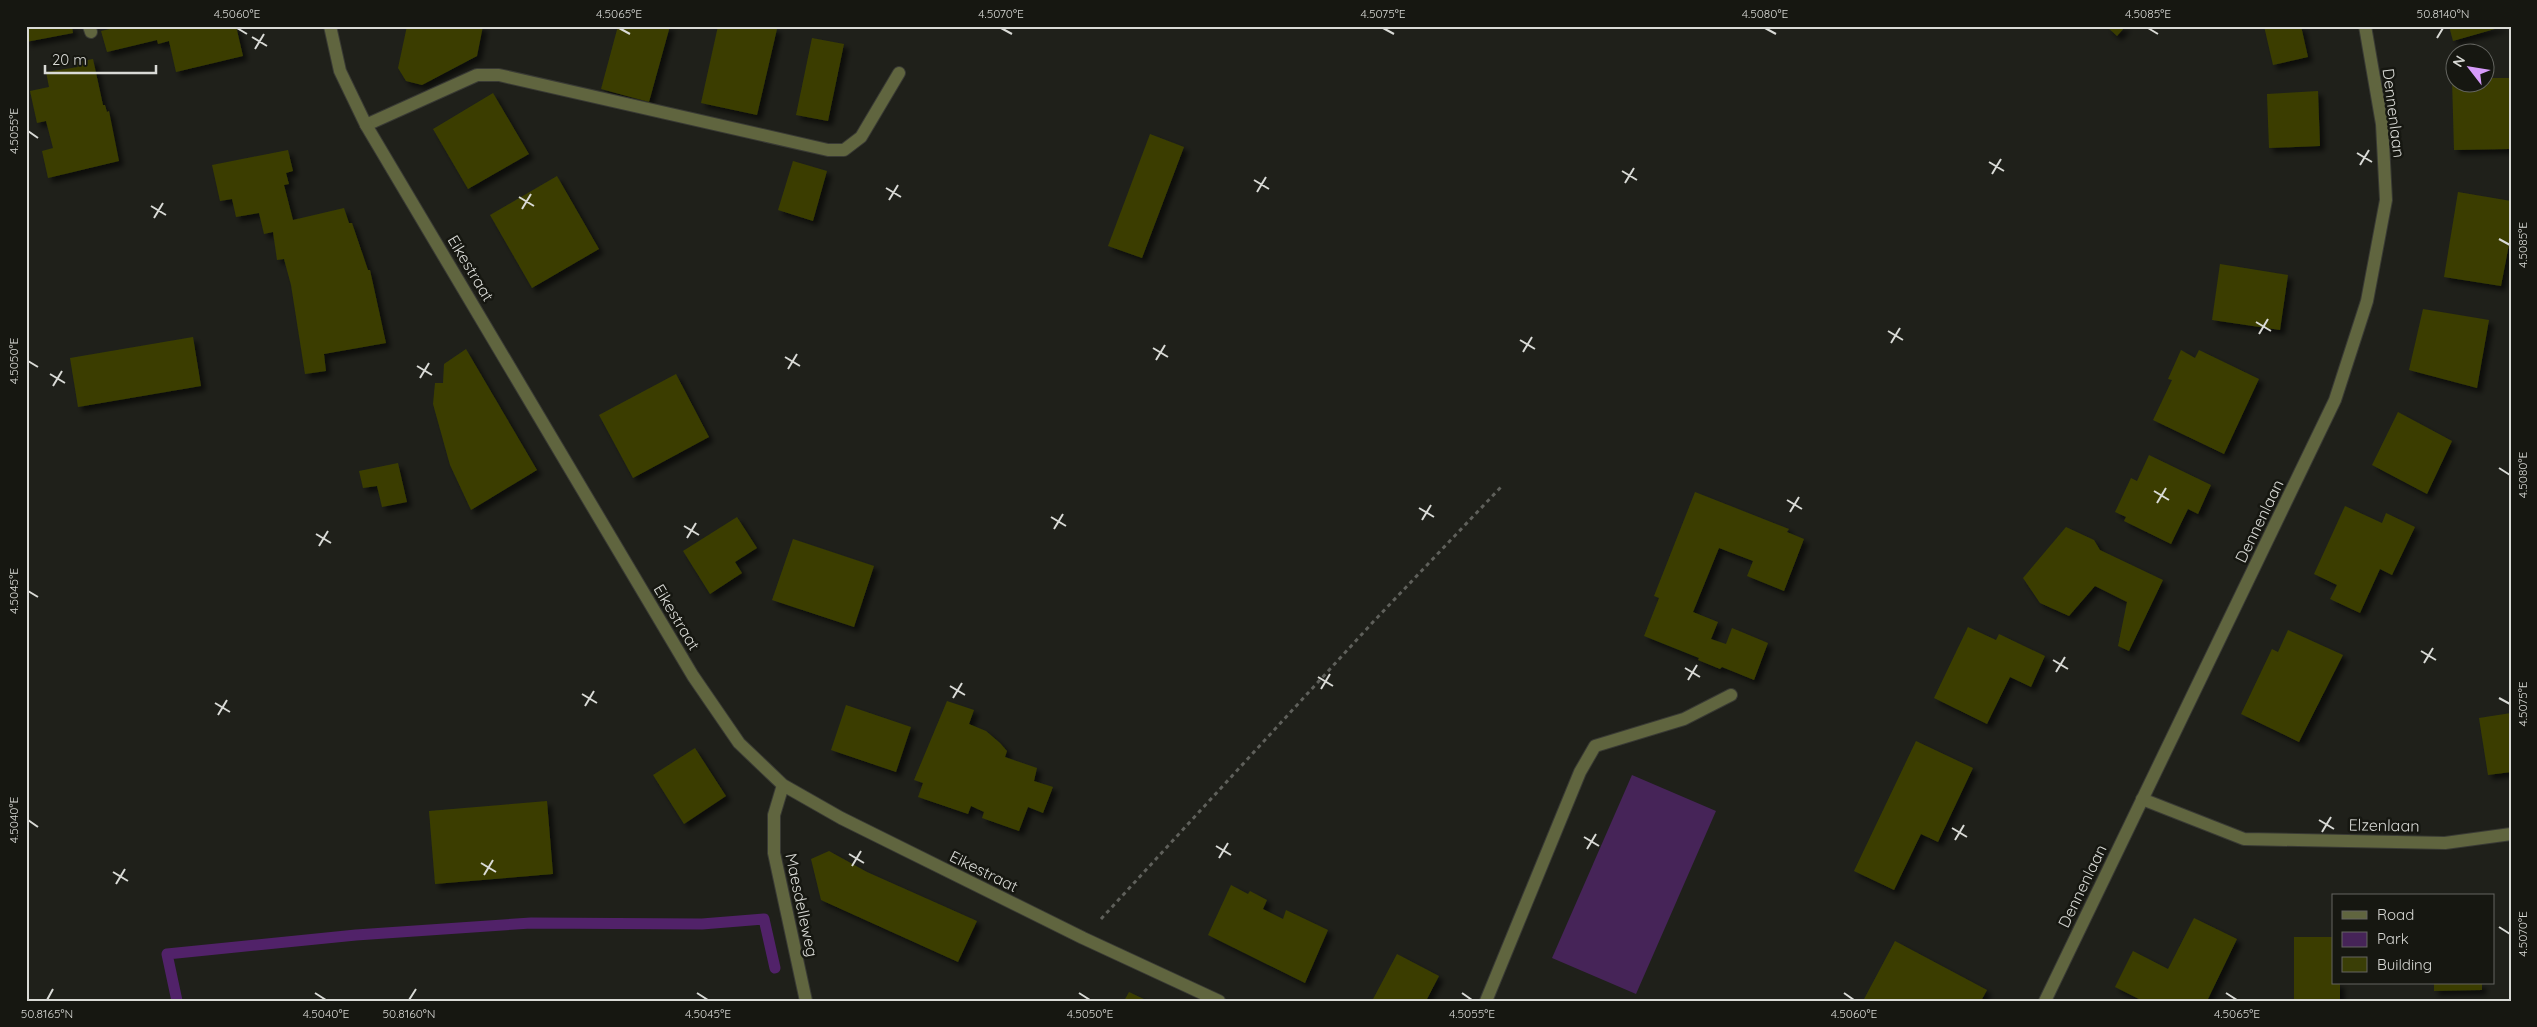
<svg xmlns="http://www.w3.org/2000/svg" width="2537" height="1027" font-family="Quicksand,sans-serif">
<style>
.green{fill:#462458}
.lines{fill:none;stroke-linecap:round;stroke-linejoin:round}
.stream{stroke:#512269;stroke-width:11}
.building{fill:#3a3e06;filter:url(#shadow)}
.service-casing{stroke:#393a34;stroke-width:14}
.minor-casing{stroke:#393a34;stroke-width:14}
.path{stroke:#5f605b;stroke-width:3;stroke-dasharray:4 4;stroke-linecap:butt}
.service{stroke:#60653f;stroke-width:12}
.minor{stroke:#60653f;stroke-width:12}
.ticks{fill:none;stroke:#d9dad6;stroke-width:2}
.labels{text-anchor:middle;stroke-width:5;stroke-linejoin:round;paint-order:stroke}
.street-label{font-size:16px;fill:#d9dad6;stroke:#161711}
.neatline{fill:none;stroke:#d9dad6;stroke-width:2}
.ticks-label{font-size:12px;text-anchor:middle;fill:#d9dad6}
</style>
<defs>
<filter id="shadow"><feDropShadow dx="4.5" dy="4.5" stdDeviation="2.5" flood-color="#0009"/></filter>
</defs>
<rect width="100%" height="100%" fill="#1f201a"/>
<path class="green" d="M1632,775l84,36 -80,183 -84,-36z"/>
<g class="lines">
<path class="stream" d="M177,1001l-10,-47 189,-19 175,-12 171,1 62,-5 11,49"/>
</g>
<path class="building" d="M26,26h46l1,7 -47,9z
M122,26h114l7,30 -67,16 -7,-31 -11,3 -1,-4 -50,12 -6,-21z
M407,26h76l-6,30 -55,29 -16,-4 -8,-13z
M618,26h52l-21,76 -48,-13z
M718,26h48l11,3 -20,86 -56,-12z
M2106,26h20l-9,10z
M2264,26h37l7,31 -35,8z
M2449,26h53v1l-49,14z
M812,38l32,6 -16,77 -32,-6z
M93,59l10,46h2l2,7 2,-1 10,50 -71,17 -6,-27 11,-3 -7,-27 -9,2 -7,-32 19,-4 -3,-15 32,-5 -2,-5z
M2484,78h27v71l-57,1 -2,-71 2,3h30z
M2318,91l2,55 -51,2 -2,-54z
M493,93l36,61 -61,35 -35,-60z
M1150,134l34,13 -42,111 -34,-12z
M288,150l5,21 -7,2 3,11 -5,1 9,35 51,-12 5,15h3l16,47h2l16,73 -62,11 2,17 -21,3 -14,-89 -7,-26 -7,1 -4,-28 -9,2 -5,-21 -23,4 -4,-18 -12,2 -8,-36z
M793,161l34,10 -14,50 -35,-11z
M557,176l42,73 -67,39 -42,-73z
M2458,192l53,9v33l-10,52 -57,-9z
M2220,264l68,11 -8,55 -68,-10z
M2423,309l66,11 -12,68 -68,-18z
M193,337l8,49 -123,21 -8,-49z
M466,349l71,121 -66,40 -21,-45 -17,-61 2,-21h8l1,-19z
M2181,350l14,8 4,-8 60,29 -35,75 -71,-34 19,-40 -4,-1z
M676,374l33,63 -76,41 -34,-63z
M2398,412l54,29 -25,53 -55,-29z
M2149,455l62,30 -13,29 -10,-5 -17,35 -47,-23 2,-4 -11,-5 16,-34 6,3z
M398,463l9,39 -25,5 -5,-21 -14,2 -4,-17z
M1695,492l94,37 -2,3 17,7 -20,52 -37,-15 6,-15 -34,-13 -26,64 25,10 -7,17 15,5 6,-16 36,15 -14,37 -32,-13 -2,2 -22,-9 1,-2 -55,-22 15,-38 -5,-2z
M2345,506l37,17 4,-10 29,14 -23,48 -12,-6 -20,44 -30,-14 7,-14 -23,-11z
M737,517l20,31 -22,14 7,11 -32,21 -27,-43z
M2066,527l28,13 6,10 63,30 -34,71 -11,-5 9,-44 -32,-16 -26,30 -29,-13 -17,-25z
M793,539l81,27 -20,61 -82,-27z
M1968,627l28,13 3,-6 46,22 -14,31 -21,-10 -23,47 -53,-26z
M2288,630l55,25 -44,87 -58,-28 31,-65 6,3z
M947,701l27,9 -5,14 17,7 14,12 7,8 -2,6 32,11 -3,13 19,6 -10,26 -15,-6 -9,24 -37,-13 2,-6 -13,-6 -3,8 -50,-17 5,-14 -9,-3z
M846,705l65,22 -15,45 -65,-22z
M2511,713v59l-23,3 -9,-57z
M1916,741l57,27 -35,74 -17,-8 -27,56 -40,-19z
M695,748l31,48 -42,28 -31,-49z
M547,801l6,73 -118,10 -6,-73z
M829,851l38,21 110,49 -19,41 -137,-62 -10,-41z
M1231,885l17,9 2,-3 17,9 -4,9 20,10 3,-9 42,20 -23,53 -97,-48z
M2194,918l43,21 -30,62h-64l-28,-14 18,-36 35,18z
M2294,937h39v46h7v18h-46z
M1895,941l92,49 -6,11h-118z
M1397,954l42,22 -13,25h-54z
M2434,983h48v7l-48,1z
M1129,992l19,9h-24z"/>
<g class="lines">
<defs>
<path id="service" d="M89,26l2,6
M366,125l111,-50h22l329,75h16l17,-13 38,-64
M1486,1001l94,-229 15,-26 89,-27 47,-24"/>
<path id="minor" d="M330,26l10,45 26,54 327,551 46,67 44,42 58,33 242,120 136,63
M783,785l-9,30v38l32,148
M2142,799l102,40 201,4 66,-9
M2045,1001l290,-601 32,-99 19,-101 -4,-76 -17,-98"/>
</defs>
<use href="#service" class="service-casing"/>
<use href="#minor" class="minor-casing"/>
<path class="path" d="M1101,919l273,-298 127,-134"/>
<use href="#service" class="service"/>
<use href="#minor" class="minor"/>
</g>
<path class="ticks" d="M237,28l10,6M619,28l11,6M1001,28l11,6M1383,28l11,6M1765,28l11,6M2148,28l10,6M252,37l15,9M2437,38l6,-10M255,49l9,-15M28,131l10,7M2357,153l15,9M1989,162l15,9M2360,165l9,-15M1622,171l15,9M1992,174l9,-15M1254,180l15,9M1625,183l9,-15M886,188l15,9M1257,192l9,-15M519,197l15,9M889,200l9,-15M151,206l15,9M522,209l9,-15M154,218l9,-15M2499,239l11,6M2256,322l15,9M1888,331l15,9M2259,334l9,-15M1520,340l15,9M1891,343l9,-15M1153,348l15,9M1523,352l9,-15M785,357l15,9M1156,360l9,-15M28,361l10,6M417,366l15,9M788,369l9,-15M50,374l15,9M420,378l9,-15M53,386l9,-15M2499,468l11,7M2154,491l15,9M1787,500l15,9M2157,503l9,-15M1419,508l15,9M1790,512l9,-15M1051,517l15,9M1422,520l9,-15M684,526l15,9M1054,529l9,-15M316,534l15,9M687,538l9,-15M319,546l9,-15M28,591l10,6M2421,651l15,9M2053,660l15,9M2424,663l9,-15M1685,668l15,9M2056,672l9,-15M1318,677l15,9M1688,680l9,-15M950,686l15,9M1321,689l9,-15M582,694l15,9M953,698l9,-15M2499,698l11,6M215,703l15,9M585,706l9,-15M218,715l9,-15M28,820l10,7M2319,820l15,9M1952,828l15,9M2322,832l9,-15M1584,837l15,9M1955,840l9,-15M1216,846l15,9M1587,849l9,-15M849,854l15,9M1219,858l9,-15M481,863l15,9M852,866l9,-15M113,872l15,9M484,875l9,-15M116,884l9,-15M2499,927l11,7M315,993l11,7M697,993l11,7M1079,993l11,7M1462,993l10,7M1844,993l10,7M2226,993l11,7M47,1000l6,-11M409,1000l7,-11"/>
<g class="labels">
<g class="street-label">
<text transform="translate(2394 113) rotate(83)" y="6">Dennenlaan</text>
<text transform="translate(471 268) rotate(59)" y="6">Eikestraat</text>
<text transform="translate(2259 521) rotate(-64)" y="6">Dennenlaan</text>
<text transform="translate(677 617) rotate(59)" y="6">Eikestraat</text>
<text transform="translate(2384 825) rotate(1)" y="6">Elzenlaan</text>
<text transform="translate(984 871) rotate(26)" y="6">Eikestraat</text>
<text transform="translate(2082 886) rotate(-64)" y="6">Dennenlaan</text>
<text transform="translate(802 905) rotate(78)" y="6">Maesdelleweg</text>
</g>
</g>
<rect width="2537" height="1027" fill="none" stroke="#161711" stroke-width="55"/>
<rect x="2332" y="894" width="162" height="90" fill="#161711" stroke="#646560"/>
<rect x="2342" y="911" width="25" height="8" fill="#60653f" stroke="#646560"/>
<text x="2377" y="920" font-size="15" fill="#d9dad6">Road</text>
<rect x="2342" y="932" width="25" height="15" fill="#462458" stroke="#646560"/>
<text x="2377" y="944" font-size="15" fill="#d9dad6">Park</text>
<rect x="2342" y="957" width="25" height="15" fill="#3a3e06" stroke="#646560"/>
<text x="2377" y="970" font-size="15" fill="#d9dad6">Building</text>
<g transform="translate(2470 68) rotate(301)"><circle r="24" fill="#161711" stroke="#646560"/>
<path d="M0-4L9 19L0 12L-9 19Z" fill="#d69bfa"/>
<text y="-8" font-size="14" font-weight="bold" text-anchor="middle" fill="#d9dad6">N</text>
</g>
<path d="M45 65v8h111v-8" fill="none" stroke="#d9dad6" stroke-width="2.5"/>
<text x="52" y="65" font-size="15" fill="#d9dad6" stroke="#161711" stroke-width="4" paint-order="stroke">20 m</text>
<rect x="28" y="28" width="2482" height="972" class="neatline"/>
<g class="ticks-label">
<text x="237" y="18">4.5060°E</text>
<text x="619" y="18">4.5065°E</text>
<text x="1001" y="18">4.5070°E</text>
<text x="1383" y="18">4.5075°E</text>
<text x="1765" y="18">4.5080°E</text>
<text x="2148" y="18">4.5085°E</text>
<text x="2443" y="18">50.8140°N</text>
<text transform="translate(14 131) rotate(-90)" y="4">4.5055°E</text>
<text transform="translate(2523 245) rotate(-90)" y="4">4.5085°E</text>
<text transform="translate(14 361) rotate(-90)" y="4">4.5050°E</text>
<text transform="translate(2523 475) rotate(-90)" y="4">4.5080°E</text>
<text transform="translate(14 591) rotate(-90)" y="4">4.5045°E</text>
<text transform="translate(2523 704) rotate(-90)" y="4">4.5075°E</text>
<text transform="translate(14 820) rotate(-90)" y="4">4.5040°E</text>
<text transform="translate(2523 934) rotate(-90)" y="4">4.5070°E</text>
<text x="47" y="1018">50.8165°N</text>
<text x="326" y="1018">4.5040°E</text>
<text x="409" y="1018">50.8160°N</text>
<text x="708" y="1018">4.5045°E</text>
<text x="1090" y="1018">4.5050°E</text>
<text x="1472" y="1018">4.5055°E</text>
<text x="1854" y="1018">4.5060°E</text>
<text x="2237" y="1018">4.5065°E</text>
</g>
</svg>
